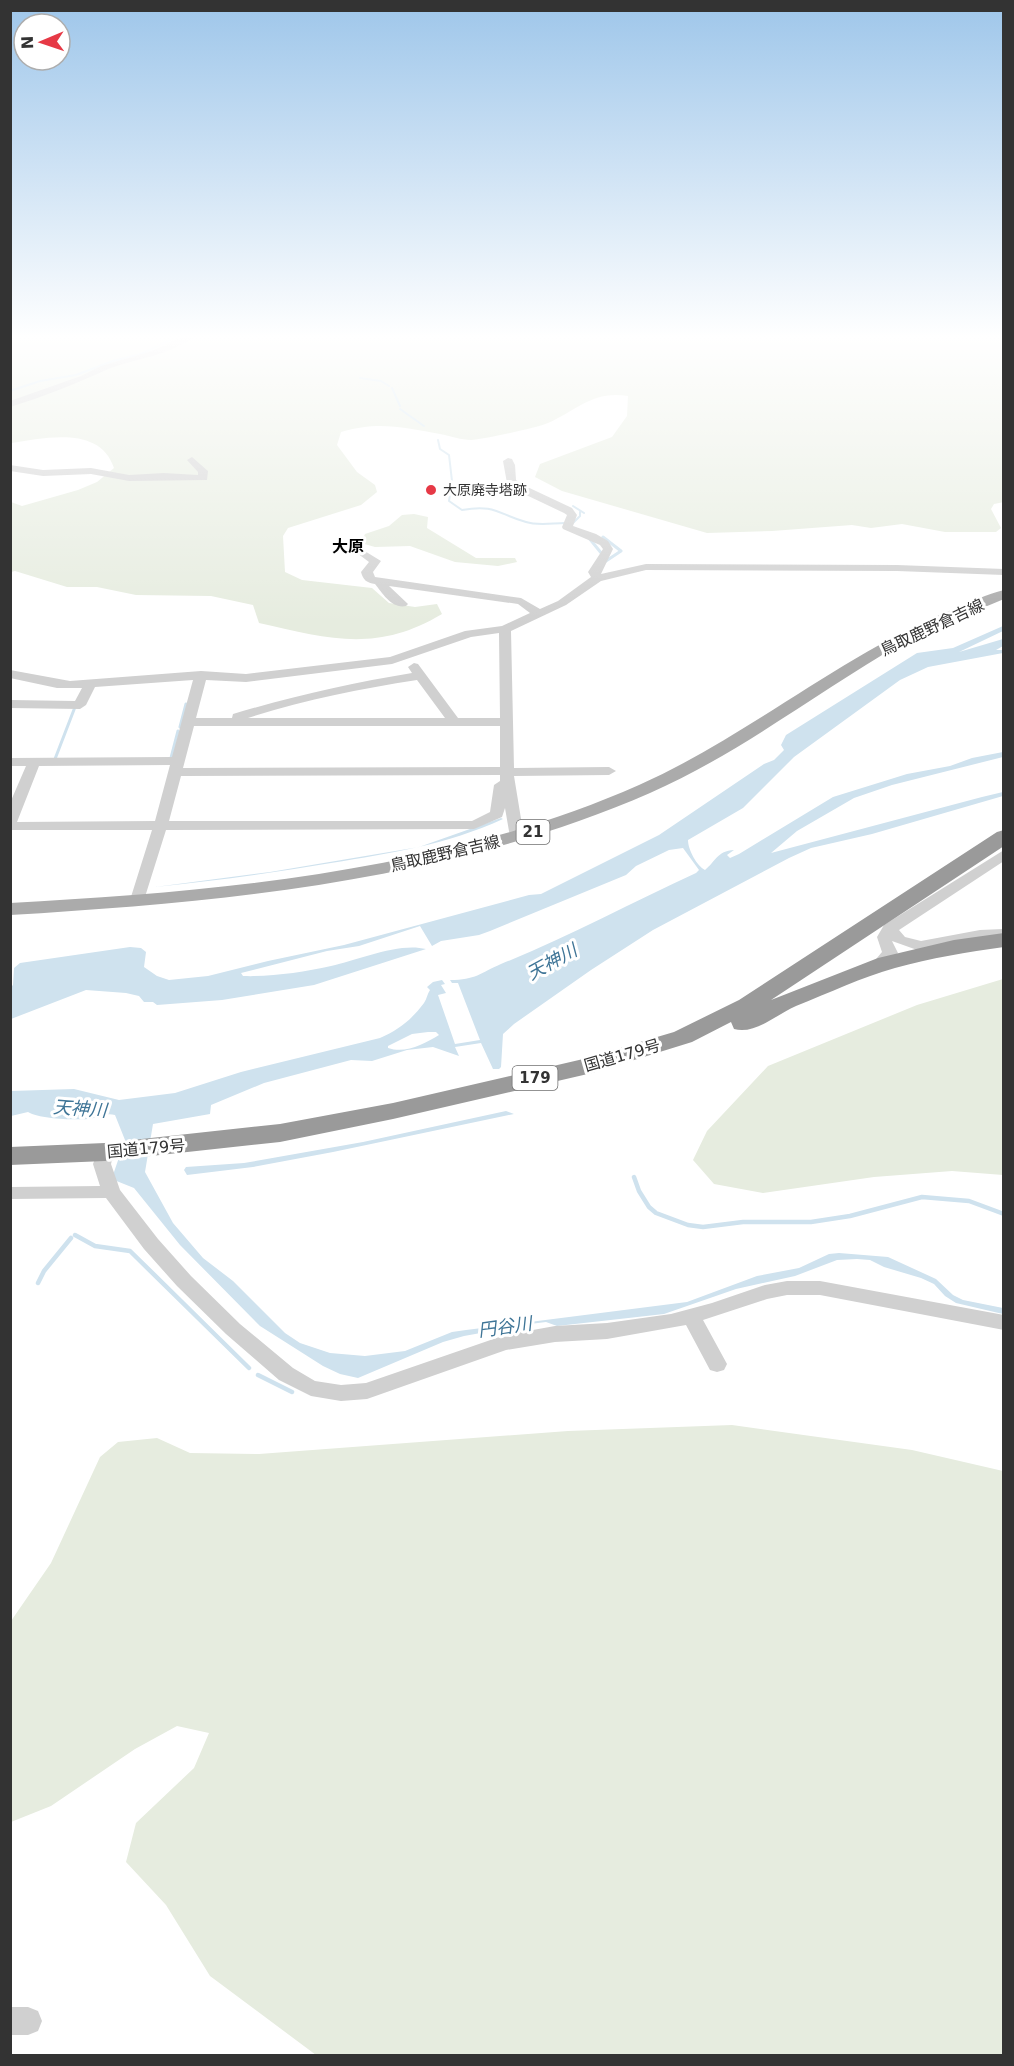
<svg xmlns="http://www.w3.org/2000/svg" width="1014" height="2066" font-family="'DejaVu Sans','Noto Sans JP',sans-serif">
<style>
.green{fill:#e6ecdf}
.water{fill:#cfe2ee;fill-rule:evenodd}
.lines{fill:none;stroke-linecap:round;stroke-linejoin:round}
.stream-far2{stroke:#cfe2ee;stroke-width:2}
.stream-far1{stroke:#cfe2ee;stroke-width:3}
.stream{stroke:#cfe2ee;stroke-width:4.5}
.minor{fill:#d0d0d0;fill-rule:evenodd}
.major{fill:#ababab;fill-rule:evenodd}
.highway{fill:#9a9a9a;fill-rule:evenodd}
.poi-dot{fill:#e63946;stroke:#fff;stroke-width:2}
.labels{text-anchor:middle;stroke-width:6;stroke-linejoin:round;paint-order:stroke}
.far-poi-label{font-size:14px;fill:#333;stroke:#fff;text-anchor:start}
.shield{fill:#fff;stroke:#707070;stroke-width:1.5}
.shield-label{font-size:15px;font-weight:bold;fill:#333}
.far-quarter-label{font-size:16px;font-weight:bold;fill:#000;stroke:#fff}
.street-label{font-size:16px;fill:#333;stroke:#fff}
.water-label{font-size:18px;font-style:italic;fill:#3f7597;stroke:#fff}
</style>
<rect width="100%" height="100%" fill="#fff"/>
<path class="green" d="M11,335h992l1,167 -10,2 -3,5 10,19 -5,4h-51l-43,-8 -31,4 -19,-3 -80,6 -65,2 -145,-42 -27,-14 5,-13 72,-27 15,-21 1,-20c-35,-6 -51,14 -80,27 -11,5 -65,16 -77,17 -9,0 -21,-4 -31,-6 -37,-7 -63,-13 -99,-2l-4,13 20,27 18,13 2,7 -16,13 -73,23 -5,8 2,36 17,8 70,8 17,15 26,4 22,-3 5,10c-65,39 -113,25 -183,9l-6,-18 -42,-9 -75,-1 -39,-8h-30l-52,-16 -4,1v-70l11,4 56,-16 19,-8 17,-14c-14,-43 -69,-30 -103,-25z
M414,514l14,3 -1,11 49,30h39l2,4 -19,4 -43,-4 -45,-16 -35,1 -14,-4 4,-9 24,-8 13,-11z
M1003,979v196l-51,-4 -78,6 -111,16 -49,-9 -21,-24 14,-29 61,-65 149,-61z
M732,1425l180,25 91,21v584h-687l-106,-79 -44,-71 -40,-43 10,-39 58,-55 15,-35 -32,-7 -42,23 -84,57 -40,16v-201l40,-58 49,-106 18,-15 39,-4 33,15 69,1 309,-23z"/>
<path class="water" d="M1003,626v5l-44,21 44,-13v7l-7,4h7v3l-75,14 -28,13 -106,77 -51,51 -55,32c0,10 9,26 17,30 11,-9 12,-19 29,-20l-7,5 3,3 9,-4 94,-57 74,-23 43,-8 22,-8 31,-6v5l-111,28 -38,13 -57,33 -26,22 211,-56 21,-5v4l-131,38 -61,14 -22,10 -136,72 -62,40 -77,54 -11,10 -2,33 -2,2h-6l-12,-26 -26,4 4,9 -26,-9 -26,3 -35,11 -21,-1 -87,23 -53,22 -1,9 -57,10 -8,48 28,51 30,35 30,23 52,52 15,10 30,10 35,3 40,-5 47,-19 14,-2 221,-28 70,-26 42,-8 30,-14 10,-1 49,4 48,22 17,16 10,5 40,8v6l-47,-11 -11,-7 -11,-12 -13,-6 -37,-11 -14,-7 -13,-1 -20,1 -42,16 -59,13 -72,25 -107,12 -11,-4 -16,2 -66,12 -21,6 -85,36 -18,-4 -17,-8 -63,-40 -80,-81 -46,-57 -20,-8 -1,-5 12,-35 -10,-25c-10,-3 -17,3 -27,4 -15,1 -48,0 -60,-7l-17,4v-25l63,-2 45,11 56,-7 66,-21 139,-34c19,-8 32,-19 44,-35 3,-4 3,-9 6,-13l-3,-3 6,-5 9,-2 3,4 -4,1 5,8 -8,2 17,49 25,-4 -22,-57h-6l-2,-3c26,0 30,-7 51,-16 67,-27 130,-61 195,-91l3,-3 -16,-22 -14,2 -33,16 -10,9 -136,56 -11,4 -38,6 -9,5 -12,-20 -61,20 -32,5 -86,22 2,3c29,1 60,-4 88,-10 27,-6 68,-24 95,-17l-112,36 -92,15 -65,5 -4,-3h-9l-5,-6 -13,-3 -40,-3 -75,29v-32l2,-2 1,-17 6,-5 110,-16 11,1 5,4 -2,15 13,9 12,4 39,-4 60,-15 76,-16 185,-50 12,-1 118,-59 105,-71 10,-4 10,-10 -3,-5 5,-10 131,-82 36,-5zM428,1032h8l3,3c-15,9 -33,19 -51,13v-2l24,-12z
M501,818l2,1c-57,26 -111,34 -172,44 -58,10 -117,18 -176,24l115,-15 149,-25z
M506,1111l8,3 -181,38 -80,15 -66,8 -3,-5 2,-3 58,-4 119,-21z"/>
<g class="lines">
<path class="stream-far2" d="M360,378l21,3 8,5
M392,388l8,18
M10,391l30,-10 36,-6 37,-14 28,-7 29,-14
M400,409l24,17
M438,440l2,9 9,6 3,26 -3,20 13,9c33,-6 36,4 64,12 12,4 27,1 39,1
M573,506l11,7
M573,523l7,-7v-4"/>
<path class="stream-far1" d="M603,537l18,14 -15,10
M589,538l13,16
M180,727l6,-23
M171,758l7,-27
M55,759l20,-52"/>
<path class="stream" d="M634,1177l5,14 10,16 7,6 32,12 15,2 40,-5h68l39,-6 72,-19 47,4 35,13
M75,1235l20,11 35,5 119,117
M38,1283l6,-12 27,-33
M258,1375l34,17"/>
<path class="minor" d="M186,335h10c-25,21 -61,23 -90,35 -31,14 -63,27 -96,37v-6l71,-25 20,-10 51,-15z
M192,457l16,14 -1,9 -78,1 -38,-7 -48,2 -33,-5v-6l33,5 48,-2 38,7 35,-2 34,2v-3l-11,-12z
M508,458l4,1 3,6 1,15 5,4 51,24 5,7 -4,11 23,8 12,7 5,8 -12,25 45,-10 251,1 107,4v6l-107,-4 -251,-1 -45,11 -35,24 -55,26 3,137 95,-1 7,4 -7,4 -95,1 10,61 -2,3 -5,1 -7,-4 -5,-29 -3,9 -28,12 -308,1 -22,70 -7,4 -7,-4 22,-70h-142v-27l16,-37h-16v-8l162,-1 21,-77 -98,7 -9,18 -6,4 -70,-1v-8l65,1 7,-13h-25l-47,-10v-8l60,11 131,-10 45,3 144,-17 75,-26 37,-5 28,-13 -12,-9 -129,-18 19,18 -2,2c-14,3 -23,-12 -31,-22 -8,-1 -12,-4 -14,-12l8,-10 -12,-9 6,-3 18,11 -8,11 2,5 146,21 19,11 18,-8 33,-24 -3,-5 15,-23 -3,-4 -37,-16 -1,-2 5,-12 -3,-2 -42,-20 -15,-10 -4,-22zM499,633l1,85h-42l-40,-54 -4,-1 -6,4 4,6c-61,10 -119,23 -179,41l-1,4h-36l10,-38 40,2 146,-18 79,-27zM417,680l28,38h-197c56,-18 111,-29 169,-38zM194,726h306v41l-317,1zM170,765l-15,56 -138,1 22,-56zM500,775v6l-6,4 -4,27 -18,9h-303l12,-45z
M1004,850v11l-105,69 6,7 16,4 59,-11 24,-1v10l-24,1 -60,11 -28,-10 6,12 -13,15h-12l-2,-3 11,-13 -5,-15 7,-12z
M105,1146l6,2 3,4 -3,12 9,26 38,49 33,37 49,48 53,44 22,13 26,4 25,-2 139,-48 50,-9 52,-3 64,-9 41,-11 53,-18 22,-4h33l184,34v15l-184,-35h-33l-20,4 -64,21 24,44 -3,6 -7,2 -7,-2 -24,-45 -79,14 -52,3 -49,8 -139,49 -26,2 -30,-5 -32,-16 -53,-46 -49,-48 -33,-37 -38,-51 -96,1v-12l90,-1 -7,-22 6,-16z
M10,2007h18l10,4 4,10 -4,10 -10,4h-18z"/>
<path class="major" d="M1004,590v9c-35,15 -70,27 -103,45 -84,48 -162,110 -251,149 -202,88 -423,109 -640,122v-12c213,-12 432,-31 629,-118 110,-49 203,-131 315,-176 16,-7 33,-15 50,-19z"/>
<path class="highway" d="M1004,830v16l-233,154 107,-42 76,-18 50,-7v14c-37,5 -73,11 -109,21 -33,9 -66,25 -99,38 -19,8 -41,29 -62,23l-3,-7 -39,20 -100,31 -199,46 -113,23 -175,19 -95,4v-18l95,-4 175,-19 113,-21 186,-43 95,-28 65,-32 258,-168z"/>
</g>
<linearGradient id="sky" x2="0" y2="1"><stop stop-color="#9ec6ea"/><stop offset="0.54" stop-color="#fff"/><stop offset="1" stop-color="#fff" stop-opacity="0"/></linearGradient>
<rect width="1014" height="624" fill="url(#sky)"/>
<circle class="poi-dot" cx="431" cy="490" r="6"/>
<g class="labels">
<g class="far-poi-label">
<text x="443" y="495">大原廃寺塔跡</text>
</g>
<g class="shield">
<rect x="516.5" y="820" width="33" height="24" rx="4.5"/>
<rect x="512.5" y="1066" width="45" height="24" rx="4.5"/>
</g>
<g class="shield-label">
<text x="533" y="837">21</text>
<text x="535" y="1083">179</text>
</g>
<g class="far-quarter-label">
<text x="348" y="552">大原</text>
</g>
<g class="street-label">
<text transform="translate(932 627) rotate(-25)" y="6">鳥取鹿野倉吉線</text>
<text transform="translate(445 853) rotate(-13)" y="6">鳥取鹿野倉吉線</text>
<text transform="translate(622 1055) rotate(-16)" y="6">国道179号</text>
<text transform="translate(146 1148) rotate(-5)" y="6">国道179号</text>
</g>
<g class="water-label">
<text transform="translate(552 962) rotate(-29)" y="6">天神川</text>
<text transform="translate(80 1109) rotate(4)" y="6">天神川</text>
<text transform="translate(505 1327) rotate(-8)" y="6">円谷川</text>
</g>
</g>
<rect width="1014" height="2066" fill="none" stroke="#333333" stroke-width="24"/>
<g transform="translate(42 42) rotate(268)"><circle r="28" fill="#ffffff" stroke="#adadad" stroke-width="1.5"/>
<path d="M0-4.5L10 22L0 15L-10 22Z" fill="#e63946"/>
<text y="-9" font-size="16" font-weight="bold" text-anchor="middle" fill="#333333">N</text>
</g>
</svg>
